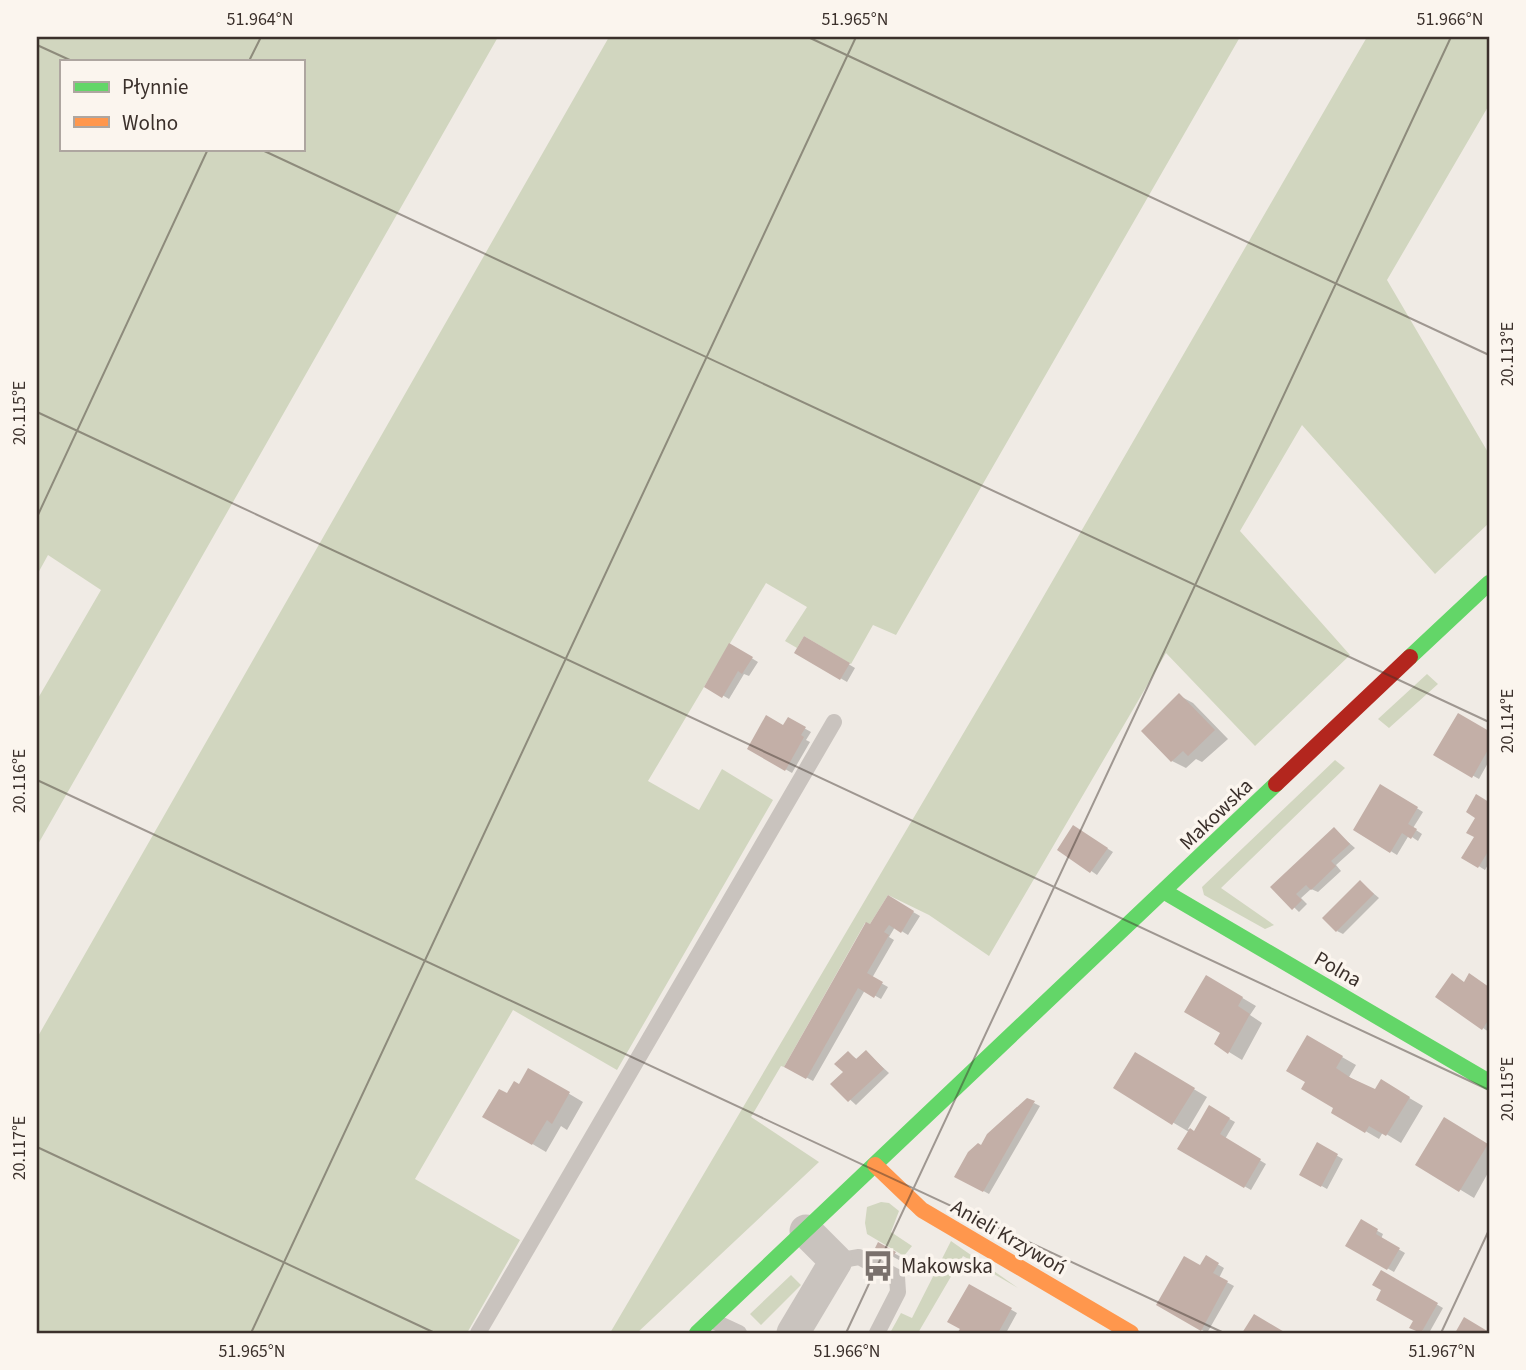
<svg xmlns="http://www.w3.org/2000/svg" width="1526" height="1370" font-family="'Source Sans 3',sans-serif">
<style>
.green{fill:#d1d6bf;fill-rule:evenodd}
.shadow{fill:#0003}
.building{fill:#c3afa7}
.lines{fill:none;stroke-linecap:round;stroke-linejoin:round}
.lane{stroke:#c9c3be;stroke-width:16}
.street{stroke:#c9c3be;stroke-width:33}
.fast{stroke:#63d668;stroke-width:16}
.slow{stroke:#ff974d;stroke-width:16}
.jam{stroke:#b3261e;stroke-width:16}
.ticks{fill:none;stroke:#3b302b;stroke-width:2;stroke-opacity:0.45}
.labels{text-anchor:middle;stroke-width:7;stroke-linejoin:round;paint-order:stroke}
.street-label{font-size:21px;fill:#3b302b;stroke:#fbf5ee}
.poi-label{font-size:21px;fill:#3b302b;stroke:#fbf5ee;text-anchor:start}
.neatline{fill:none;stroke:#3b302b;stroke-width:2.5}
.ticks-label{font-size:18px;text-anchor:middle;fill:#3b302b}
</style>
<rect width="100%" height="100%" fill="#f0ebe5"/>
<path class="green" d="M37,37h461l-461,809v-146l64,-110 -53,-35 -11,20zM61,61h242v88h-242z
M609,37h631l-344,598 -23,-10 -22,39 -47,-28 -7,12 -12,-7 22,-34 -41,-24 -118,198 51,29 23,-41 51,31 -156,270 -104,-60 -98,169 105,61 -53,93h-430v-295z
M1367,37h122v68l-102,175 102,174v69l-54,51 -133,-149 -62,106 110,124 -95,91 -89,-93 -177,303 -60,-41 -41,-20 -18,29 -5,-1 -81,144 -3,-1 -30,51 68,45 -182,171h-27l406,-689z
M1427,674l11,10 -49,44 -11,-9z
M1335,760l10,8 -124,120 53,37 -9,4 -61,-34 -2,-8z
M881,1202l8,1 10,8 -8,21 21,14 -8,10 -37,-22 -2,-11 2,-16z
M951,1241l67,47 -55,-32 -45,77h-28l11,-20 11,5z
M791,1275l10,10 -40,40 -11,-11z"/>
<path class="shadow" d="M805,638l50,30 -8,14 -51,-30z
M730,645l28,17 -9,14 -5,-2 -15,25 -22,-13z
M1180,696l13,7 35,36 -26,23 -6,-3 -10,9 -14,-7z
M1459,715l30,18v28l-10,18 -43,-24z
M788,719l23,13 -5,8 4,2 -18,31 -43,-25 35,-21z
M1381,786l42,26 -10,16 9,6 -4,7 -9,-6 -12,20 -42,-26z
M1476,797l13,7v59l-4,7 -21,-13 12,-20z
M1074,828l39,24 -16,23 -37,-26z
M1334,830l21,18 -19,17 5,6 -23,21 -7,-3 -10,9 6,6 -8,8 -26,-25z
M1360,882l19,16 -36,36 -6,-3z
M889,898l31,18 -12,19 -13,-8 -6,10 5,3 -22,38 16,9 -7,12 -16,-9 -52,91 -27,-15z
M1207,977l49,29 -6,9 12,8 -20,37 -13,-8z
M1476,979l13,10v43l-6,-4 -18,-45z
M1307,1037l49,28 -7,12 27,14 6,-9 41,24 -22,37 -18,-11 -4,7 -46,-27 3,-4 -29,-26z
M866,1052l23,21 -33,32 -23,-21 12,-12 3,-19 10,7z
M1135,1054l72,43 -19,32 7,4 14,-25 26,14 -10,17 41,25 -15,26 -72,-42 10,-16 -74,-44z
M529,1070l54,32 -16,28 -6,-4 -15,26 -61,-36 35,-30z
M1034,1103l6,3 -51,88 -33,-18z
M1445,1120l44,26v25l-15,27 -56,-34z
M1318,1145l25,14 -16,30 -26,-15z
M1361,1222l22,12 -2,5 24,14 -11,19 -46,-26z
M879,1245l22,12 -2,3 -22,-12z
M1207,1258l17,10 -5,10 15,8 -27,47 -48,-29 42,-37z
M1381,1272l62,36 -14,25 -18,-6 4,-6 -31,-31z
M970,1286l47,27 -11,20h-47z"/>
<path class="building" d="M804,636l46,27 -10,17 -46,-27z
M729,643l24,14 -11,17 -4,-3 -16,27 -18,-11z
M1179,693l36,37 -27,26 -5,-5 -12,11 -30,-31z
M1458,713l31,18v17l-17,30 -39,-23z
M766,715l17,10 5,-8 18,10 -5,8 3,2 -19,34 -38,-22z
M1380,784l38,23 -10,17 9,5 -6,10 -9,-6 -12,20 -37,-23z
M1476,794l13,8v48l-11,18 -17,-10 13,-21 -8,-4 9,-15 -9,-6z
M1073,825l35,23 -18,25 -33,-23z
M1334,827l16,17 -19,17 5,5 -25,24 -5,-5 -10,9 6,6 -10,10 -22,-23z
M1360,880l14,14 -38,38 -14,-14z
M888,895l26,16 -13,22 -12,-8 -5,7 5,3 -22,38 16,9 -9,16 -16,-10 -52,91 -22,-12 82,-145 4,2z
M1452,973l12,9 5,-9 20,14v32l-7,11 -47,-33z
M1206,975l37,22 -5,9 12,8 -22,40 -14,-10 6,-11 -36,-21z
M1307,1035l36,21 -7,12 15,10 24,11 6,-10 29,18 -24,39 -17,-10 -4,7 -34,-20 2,-5 -32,-19 4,-7 -19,-11z
M866,1050l18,19 -36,33 -18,-18 13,-12 -9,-8 14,-13 8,8z
M1135,1052l60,36 -23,37 -59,-37z
M528,1068l42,24 -18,32 -5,-4 -15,25 -50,-28 17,-28 8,4 7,-12 5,3z
M1027,1098l8,3 -52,91 -29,-15 14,-25 10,-9 3,2 6,-11z
M1209,1105l21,13 -10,16 41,25 -17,29 -67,-39 13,-21 4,3z
M1444,1117l44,27 -29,48 -44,-27z
M1317,1142l21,12 -17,33 -22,-12z
M1361,1219l17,10 -2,5 24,14 -13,22 -42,-24z
M878,1242l18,10 -4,6 -17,-10z
M1206,1255l13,8 -6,10 15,8 -27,50 -45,-26 28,-49 16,9z
M1381,1270l57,33 -17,30 -12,-5 4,-7 -37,-21 5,-10 -9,-5z
M969,1284l43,24 -14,25h-41l3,-4 -13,-7z
M1254,1314l32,19h-44z
M1464,1317l25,15v1h-34z"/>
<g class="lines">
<path class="lane" d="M836,1261l23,-4 38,20 1,15 -21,41
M711,1320l28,13
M478,1333l356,-611"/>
<path class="street" d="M793,1333l43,-72 -30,-30"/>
<path class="fast" d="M1410,657l79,-74
M1165,892l324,190
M697,1333l579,-549"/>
<path class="slow" d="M875,1165l47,45 209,123"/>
<path class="jam" d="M1276,784l134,-127"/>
</g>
<path class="ticks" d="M808,37l681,318M37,45l35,16M249,61l12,-24M260,149l1229,573M37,412l1452,678M37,517l171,-368M37,780l1187,553M37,1147l398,186M251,1333l605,-1296M846,1333l605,-1296M1441,1333l48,-103"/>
<defs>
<symbol id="bus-bare" viewBox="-9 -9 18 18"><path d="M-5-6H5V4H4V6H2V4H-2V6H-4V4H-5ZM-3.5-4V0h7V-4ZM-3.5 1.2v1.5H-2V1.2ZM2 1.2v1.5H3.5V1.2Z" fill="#7a716c" stroke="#fbf5ee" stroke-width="2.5" paint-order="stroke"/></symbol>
</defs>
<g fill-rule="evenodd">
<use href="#bus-bare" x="856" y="1244" width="44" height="44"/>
</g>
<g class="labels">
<g class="street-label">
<text transform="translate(1216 814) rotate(-44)" y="7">Makowska</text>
<text transform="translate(1338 969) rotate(30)" y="7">Polna</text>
<text transform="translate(1009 1237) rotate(30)" y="7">Anieli Krzywoń</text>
</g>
<g class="poi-label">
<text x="901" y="1273">Makowska</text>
</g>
</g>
<rect width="1526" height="1370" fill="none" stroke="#fbf5ee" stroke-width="77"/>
<rect x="60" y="60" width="245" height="91" fill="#fbf5ee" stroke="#aea6a0" stroke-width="2"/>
<rect x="74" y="82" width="35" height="10" fill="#63d668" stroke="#aea6a0" stroke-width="2"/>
<text x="122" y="94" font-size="21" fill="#3b302b">Płynnie</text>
<rect x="74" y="117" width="35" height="10" fill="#ff974d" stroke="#aea6a0" stroke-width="2"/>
<text x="122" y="130" font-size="21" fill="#3b302b">Wolno</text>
<rect x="38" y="38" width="1450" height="1294" class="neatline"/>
<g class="ticks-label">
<text x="260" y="25">51.964°N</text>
<text x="855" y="25">51.965°N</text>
<text x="1450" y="25">51.966°N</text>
<text transform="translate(1507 354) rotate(-90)" y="6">20.113°E</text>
<text transform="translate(19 413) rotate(-90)" y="6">20.115°E</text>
<text transform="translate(1507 721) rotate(-90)" y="6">20.114°E</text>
<text transform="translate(19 781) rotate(-90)" y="6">20.116°E</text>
<text transform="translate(1507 1089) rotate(-90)" y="6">20.115°E</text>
<text transform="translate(19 1148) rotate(-90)" y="6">20.117°E</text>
<text x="252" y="1357">51.965°N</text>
<text x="847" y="1357">51.966°N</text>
<text x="1442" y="1357">51.967°N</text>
</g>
</svg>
